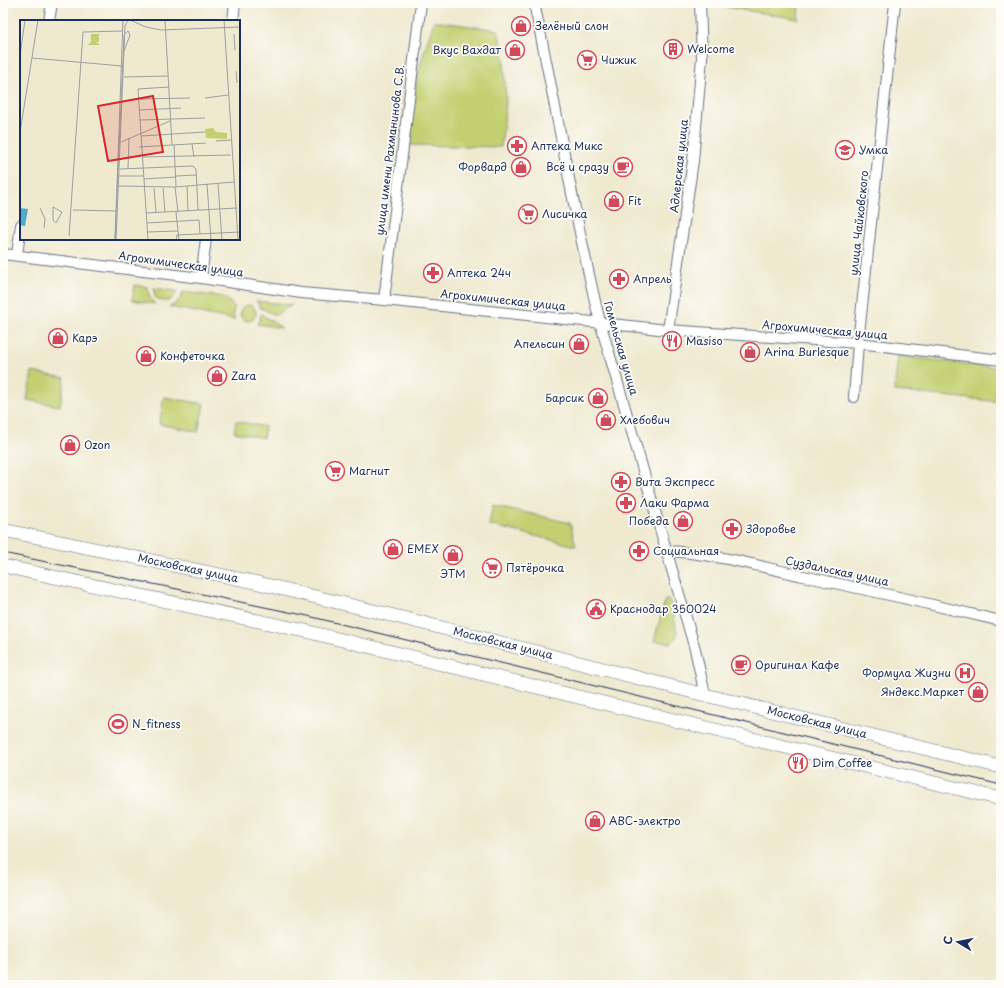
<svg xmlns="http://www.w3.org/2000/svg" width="1004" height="988" font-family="'Playpen Sans',sans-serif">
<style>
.green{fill:#c3d071;stroke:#6f8068}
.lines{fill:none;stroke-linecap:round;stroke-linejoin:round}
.minor-casing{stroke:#657086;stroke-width:12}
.tertiary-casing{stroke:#657086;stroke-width:14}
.minor{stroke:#fff;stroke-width:10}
.tertiary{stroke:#fff;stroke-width:13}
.tram{stroke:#1b2f5e;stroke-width:1}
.labels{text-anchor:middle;stroke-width:3.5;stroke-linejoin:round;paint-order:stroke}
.poi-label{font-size:11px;fill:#1b2f5e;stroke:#fdfcf7;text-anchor:start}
.street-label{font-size:11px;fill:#1b2f5e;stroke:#fdfcf7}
.inset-road{fill:none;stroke:#9a9fa2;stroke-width:1}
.view{fill:#d62828;fill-opacity:0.15;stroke:#d62828;stroke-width:2}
.inset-edge{fill:none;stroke:#1b2f5e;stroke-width:2}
</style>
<rect width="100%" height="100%" fill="#fdfcf7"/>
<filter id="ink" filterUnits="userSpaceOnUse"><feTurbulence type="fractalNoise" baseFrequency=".025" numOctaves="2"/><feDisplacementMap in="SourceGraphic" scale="8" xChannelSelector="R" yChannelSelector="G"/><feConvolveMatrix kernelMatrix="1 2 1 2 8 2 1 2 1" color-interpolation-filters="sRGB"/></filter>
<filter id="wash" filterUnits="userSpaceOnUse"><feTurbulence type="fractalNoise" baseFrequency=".012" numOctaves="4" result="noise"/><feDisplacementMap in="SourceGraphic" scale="16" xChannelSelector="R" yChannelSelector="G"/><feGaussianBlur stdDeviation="0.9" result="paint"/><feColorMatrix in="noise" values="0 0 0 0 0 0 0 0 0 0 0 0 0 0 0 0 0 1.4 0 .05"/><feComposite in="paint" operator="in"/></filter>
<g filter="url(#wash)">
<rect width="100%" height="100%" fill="#efe9cf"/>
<path class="green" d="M720,3h79l-1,16 -79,-13z
M434,21l64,9 6,28 2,44 -5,45 -92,-2 8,-70z
M135,285l13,2 1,9 6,8 -23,-4z
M154,288l23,3c-4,11 -13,13 -22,6z
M183,292l41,5 11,10c-3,5 -2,9 0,13l-65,-13c7,-4 11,-7 13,-15z
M256,301l36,4 -17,10 -14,-7z
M240 313a8 8 0 1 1 16 0a8 8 0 1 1-16 0Z
M261,314l21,14 -25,-4 3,-5z
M898,356l103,12v34l-107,-11z
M32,372l33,6 -5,28 -33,-6z
M164,397l40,7 -6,28 -39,-8z
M236,421l29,6 -2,11 -29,-6z
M493,505l77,18 6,23 -87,-21z
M665,600h4l4,9 4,26 -1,3 -5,5 -17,-2z"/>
</g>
<g filter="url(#ink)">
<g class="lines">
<defs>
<path id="minor" d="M534,3c23,106 40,214 66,319l95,327 10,46
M49,21l3,-18
M233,21l2,-18
M3,254l198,24 100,15 83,7 284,30 190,13 143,17
M17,255l4,-30
M201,278l5,-39
M384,300l37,-297
M668,330l25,-169 9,-103 -2,-55
M854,397l4,-54 37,-340
M666,551c46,2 92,15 137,25 66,14 132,29 198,45"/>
<path id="tertiary" d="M3,530l251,52 157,38 294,75 296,72
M3,566l302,65 696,168"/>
</defs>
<use href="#minor" class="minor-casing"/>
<use href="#tertiary" class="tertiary-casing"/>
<use href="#minor" class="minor"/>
<use href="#tertiary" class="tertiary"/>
<path class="tram" d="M3,553l305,63 693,169"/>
</g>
</g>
<defs>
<symbol id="shop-ring" viewBox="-11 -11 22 22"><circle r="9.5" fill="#fdfcf7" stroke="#d1495b" stroke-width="1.5"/><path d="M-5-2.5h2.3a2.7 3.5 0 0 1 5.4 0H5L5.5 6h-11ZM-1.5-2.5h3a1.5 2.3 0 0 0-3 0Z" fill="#d1495b"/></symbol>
<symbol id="building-ring" viewBox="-11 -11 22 22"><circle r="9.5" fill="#fdfcf7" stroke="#d1495b" stroke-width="1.5"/><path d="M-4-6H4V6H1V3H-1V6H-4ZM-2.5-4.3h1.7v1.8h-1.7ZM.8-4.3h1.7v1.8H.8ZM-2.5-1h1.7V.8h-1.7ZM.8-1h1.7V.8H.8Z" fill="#d1495b"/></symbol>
<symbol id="supermarket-ring" viewBox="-11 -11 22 22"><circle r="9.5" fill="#fdfcf7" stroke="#d1495b" stroke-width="1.5"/><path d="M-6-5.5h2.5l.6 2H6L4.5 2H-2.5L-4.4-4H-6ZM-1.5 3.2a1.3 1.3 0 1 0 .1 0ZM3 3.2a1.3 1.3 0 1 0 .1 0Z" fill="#d1495b"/></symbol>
<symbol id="pharmacy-ring" viewBox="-11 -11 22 22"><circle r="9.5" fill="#fdfcf7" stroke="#d1495b" stroke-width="1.5"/><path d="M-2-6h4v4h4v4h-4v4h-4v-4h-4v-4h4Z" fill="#d1495b"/></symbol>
<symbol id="school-ring" viewBox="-11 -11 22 22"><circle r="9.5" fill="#fdfcf7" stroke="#d1495b" stroke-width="1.5"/><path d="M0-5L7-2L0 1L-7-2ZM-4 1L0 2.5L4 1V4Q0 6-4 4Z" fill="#d1495b"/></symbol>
<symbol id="cafe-ring" viewBox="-11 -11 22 22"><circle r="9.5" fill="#fdfcf7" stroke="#d1495b" stroke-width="1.5"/><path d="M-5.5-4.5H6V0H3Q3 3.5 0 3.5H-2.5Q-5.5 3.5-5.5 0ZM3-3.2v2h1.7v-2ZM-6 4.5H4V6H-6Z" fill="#d1495b"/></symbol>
<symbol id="restaurant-ring" viewBox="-11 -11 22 22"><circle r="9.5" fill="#fdfcf7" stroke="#d1495b" stroke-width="1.5"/><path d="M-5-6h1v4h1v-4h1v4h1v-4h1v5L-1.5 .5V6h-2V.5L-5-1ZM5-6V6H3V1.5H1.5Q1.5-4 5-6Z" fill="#d1495b"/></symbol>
<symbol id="civic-ring" viewBox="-11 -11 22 22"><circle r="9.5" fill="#fdfcf7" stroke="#d1495b" stroke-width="1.5"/><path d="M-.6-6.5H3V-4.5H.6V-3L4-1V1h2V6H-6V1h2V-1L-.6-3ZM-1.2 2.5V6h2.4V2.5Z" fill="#d1495b"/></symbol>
<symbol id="hospital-ring" viewBox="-11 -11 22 22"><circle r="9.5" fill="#fdfcf7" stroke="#d1495b" stroke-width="1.5"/><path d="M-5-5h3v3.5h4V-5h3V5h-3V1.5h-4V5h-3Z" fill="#d1495b"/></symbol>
<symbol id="stadium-ring" viewBox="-11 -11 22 22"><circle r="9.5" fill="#fdfcf7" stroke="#d1495b" stroke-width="1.5"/><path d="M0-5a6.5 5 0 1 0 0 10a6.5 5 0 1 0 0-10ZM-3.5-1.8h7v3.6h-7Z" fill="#d1495b"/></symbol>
</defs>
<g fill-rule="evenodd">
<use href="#shop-ring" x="510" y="15" width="22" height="22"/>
<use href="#building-ring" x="662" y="38" width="22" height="22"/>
<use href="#shop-ring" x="504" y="39" width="22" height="22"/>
<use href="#supermarket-ring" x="576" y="49" width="22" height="22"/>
<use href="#pharmacy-ring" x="506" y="135" width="22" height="22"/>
<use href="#school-ring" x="834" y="139" width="22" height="22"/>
<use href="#shop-ring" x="510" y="156" width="22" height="22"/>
<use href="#cafe-ring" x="612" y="156" width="22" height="22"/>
<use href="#shop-ring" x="603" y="190" width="22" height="22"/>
<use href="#supermarket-ring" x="517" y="203" width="22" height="22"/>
<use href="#pharmacy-ring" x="422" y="262" width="22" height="22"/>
<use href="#pharmacy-ring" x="608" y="268" width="22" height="22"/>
<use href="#shop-ring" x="47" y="327" width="22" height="22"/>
<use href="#restaurant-ring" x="661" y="330" width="22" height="22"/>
<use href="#shop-ring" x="568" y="333" width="22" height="22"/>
<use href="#shop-ring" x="739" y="341" width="22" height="22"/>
<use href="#shop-ring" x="135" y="345" width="22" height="22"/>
<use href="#shop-ring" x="206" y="365" width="22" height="22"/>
<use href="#shop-ring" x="587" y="387" width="22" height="22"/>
<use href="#shop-ring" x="595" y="409" width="22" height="22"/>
<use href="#shop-ring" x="59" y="434" width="22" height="22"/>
<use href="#supermarket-ring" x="324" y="460" width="22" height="22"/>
<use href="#pharmacy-ring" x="610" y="471" width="22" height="22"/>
<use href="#pharmacy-ring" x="615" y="492" width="22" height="22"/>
<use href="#shop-ring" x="672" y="510" width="22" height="22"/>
<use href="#pharmacy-ring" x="721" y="518" width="22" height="22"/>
<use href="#shop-ring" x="382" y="538" width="22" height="22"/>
<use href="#pharmacy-ring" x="628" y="540" width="22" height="22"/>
<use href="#shop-ring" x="442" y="544" width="22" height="22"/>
<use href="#supermarket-ring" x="481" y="557" width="22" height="22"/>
<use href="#civic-ring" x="585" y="598" width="22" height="22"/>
<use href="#cafe-ring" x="730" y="654" width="22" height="22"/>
<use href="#hospital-ring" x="954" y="662" width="22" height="22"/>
<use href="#shop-ring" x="967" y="681" width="22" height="22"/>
<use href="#stadium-ring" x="107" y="713" width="22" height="22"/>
<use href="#restaurant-ring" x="787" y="752" width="22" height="22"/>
<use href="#shop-ring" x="584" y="810" width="22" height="22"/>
</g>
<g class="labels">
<g class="poi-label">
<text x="535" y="30">Зелёный слон</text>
<text x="687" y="53">Welcome</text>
<text x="501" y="54" text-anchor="end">Вкус Вахдат</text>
<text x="601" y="64">Чижик</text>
<text x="531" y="150">Аптека Микс</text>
<text x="859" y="154">Умка</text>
<text x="507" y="171" text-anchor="end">Форвард</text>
<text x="609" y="171" text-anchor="end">Всё и сразу</text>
<text x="628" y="205">Fit</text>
<text x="542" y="218">Лисичка</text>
<text x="447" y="277">Аптека 24ч</text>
<text x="633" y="283">Апрель</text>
<text x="72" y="342">Карэ</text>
<text x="686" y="345">Masiso</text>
<text x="565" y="348" text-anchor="end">Апельсин</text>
<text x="764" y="356">Arina Burlesque</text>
<text x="160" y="360">Конфеточка</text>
<text x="231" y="380">Zara</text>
<text x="584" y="402" text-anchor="end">Барсик</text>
<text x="620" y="424">Хлебович</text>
<text x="84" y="449">Ozon</text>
<text x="349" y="475">Магнит</text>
<text x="635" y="486">Вита Экспресс</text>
<text x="640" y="507">Лаки Фарма</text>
<text x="669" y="525" text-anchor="end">Победа</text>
<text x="746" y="533">Здоровье</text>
<text x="407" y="553">EMEX</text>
<text x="653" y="555">Социальная</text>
<text x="506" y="572">Пятёрочка</text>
<text x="453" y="578" text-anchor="middle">ЭТМ</text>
<text x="610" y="613">Краснодар 350024</text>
<text x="755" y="669">Оригинал Кафе</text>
<text x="951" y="677" text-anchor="end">Формула Жизни</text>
<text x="964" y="696" text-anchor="end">Яндекс.Маркет</text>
<text x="132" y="728">N_fitness</text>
<text x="812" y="767">Dim Coffee</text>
<text x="609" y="825">АВС-электро</text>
</g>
<g class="street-label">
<text transform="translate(390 150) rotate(-83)" y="4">улица имени Рахманинова С.В.</text>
<text transform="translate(679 166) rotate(-84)" y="4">Адлерская улица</text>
<text transform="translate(859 223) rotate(-84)" y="4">улица Чайковского</text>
<text transform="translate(181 264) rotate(8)" y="4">Агрохимическая улица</text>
<text transform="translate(503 300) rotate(6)" y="4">Агрохимическая улица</text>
<text transform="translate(825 330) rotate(5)" y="4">Агрохимическая улица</text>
<text transform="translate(621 348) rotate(74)" y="4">Гомельская улица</text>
<text transform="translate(188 568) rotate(12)" y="4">Московская улица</text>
<text transform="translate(837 571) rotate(12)" y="4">Суздальская улица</text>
<text transform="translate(503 643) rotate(14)" y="4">Московская улица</text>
<text transform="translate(817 722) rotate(14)" y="4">Московская улица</text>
</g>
</g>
<g transform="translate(20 20)">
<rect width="220" height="220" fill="#efe9cf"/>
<path d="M71,14h8v8h-3l4,3h-13l4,-3zM193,108l3,4 11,1v6l-21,-1 -1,-9z" fill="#c3d071"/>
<path d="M0,188l8,1 -3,17 -5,-1z" fill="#4dabcc"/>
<path class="inset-road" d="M110,0l16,7 15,3 79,-3M145,0l7,125M204,0l14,220M214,14l1,16M0,36l5,-36M12,38l90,8M216,51l1,12M104,57l44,-1M185,78l23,-3M119,79l51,-1M119,90l42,-2M120,100l65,-2M0,112l18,-112M121,116l64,-4M196,121l15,-1M101,122l49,-21M172,124l2,13M154,125l2,41M119,127l67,-4M123,137l88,-2M108,148l1,-30M100,149l73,-3 3,3 2,41M99,156h25M156,156l20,-1M124,159l32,-2M187,164l4,56M198,164l4,56M99,166l56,1 59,-5M167,166l1,25M155,167l3,25M134,168l2,24M143,168l2,24M33,187l9,5 -6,11 -3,-3zM20,188l5,11 -1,9M53,190l44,1M156,192l3,28M126,193l91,-5M127,203l52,-3 1,14M127,212l31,-1M49,216l14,-204 40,-1M95,220l8,-220M95,220l9,-205 4,-4 2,4 -6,16M96,220l9,-214 3,-6M128,220l-10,-151 31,-2M156,220l1,-5 63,-3"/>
<path class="view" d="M133,76l10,56 -55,9 -10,-55z"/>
<rect width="220" height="220" class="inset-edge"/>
</g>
<rect width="1004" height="988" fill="none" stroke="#fdfcf7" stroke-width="16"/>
<g transform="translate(958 942) rotate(280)" stroke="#fdfcf7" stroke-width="3" paint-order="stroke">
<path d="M0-3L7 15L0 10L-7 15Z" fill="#1b2f5e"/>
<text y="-6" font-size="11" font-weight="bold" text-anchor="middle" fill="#1b2f5e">С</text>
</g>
</svg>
